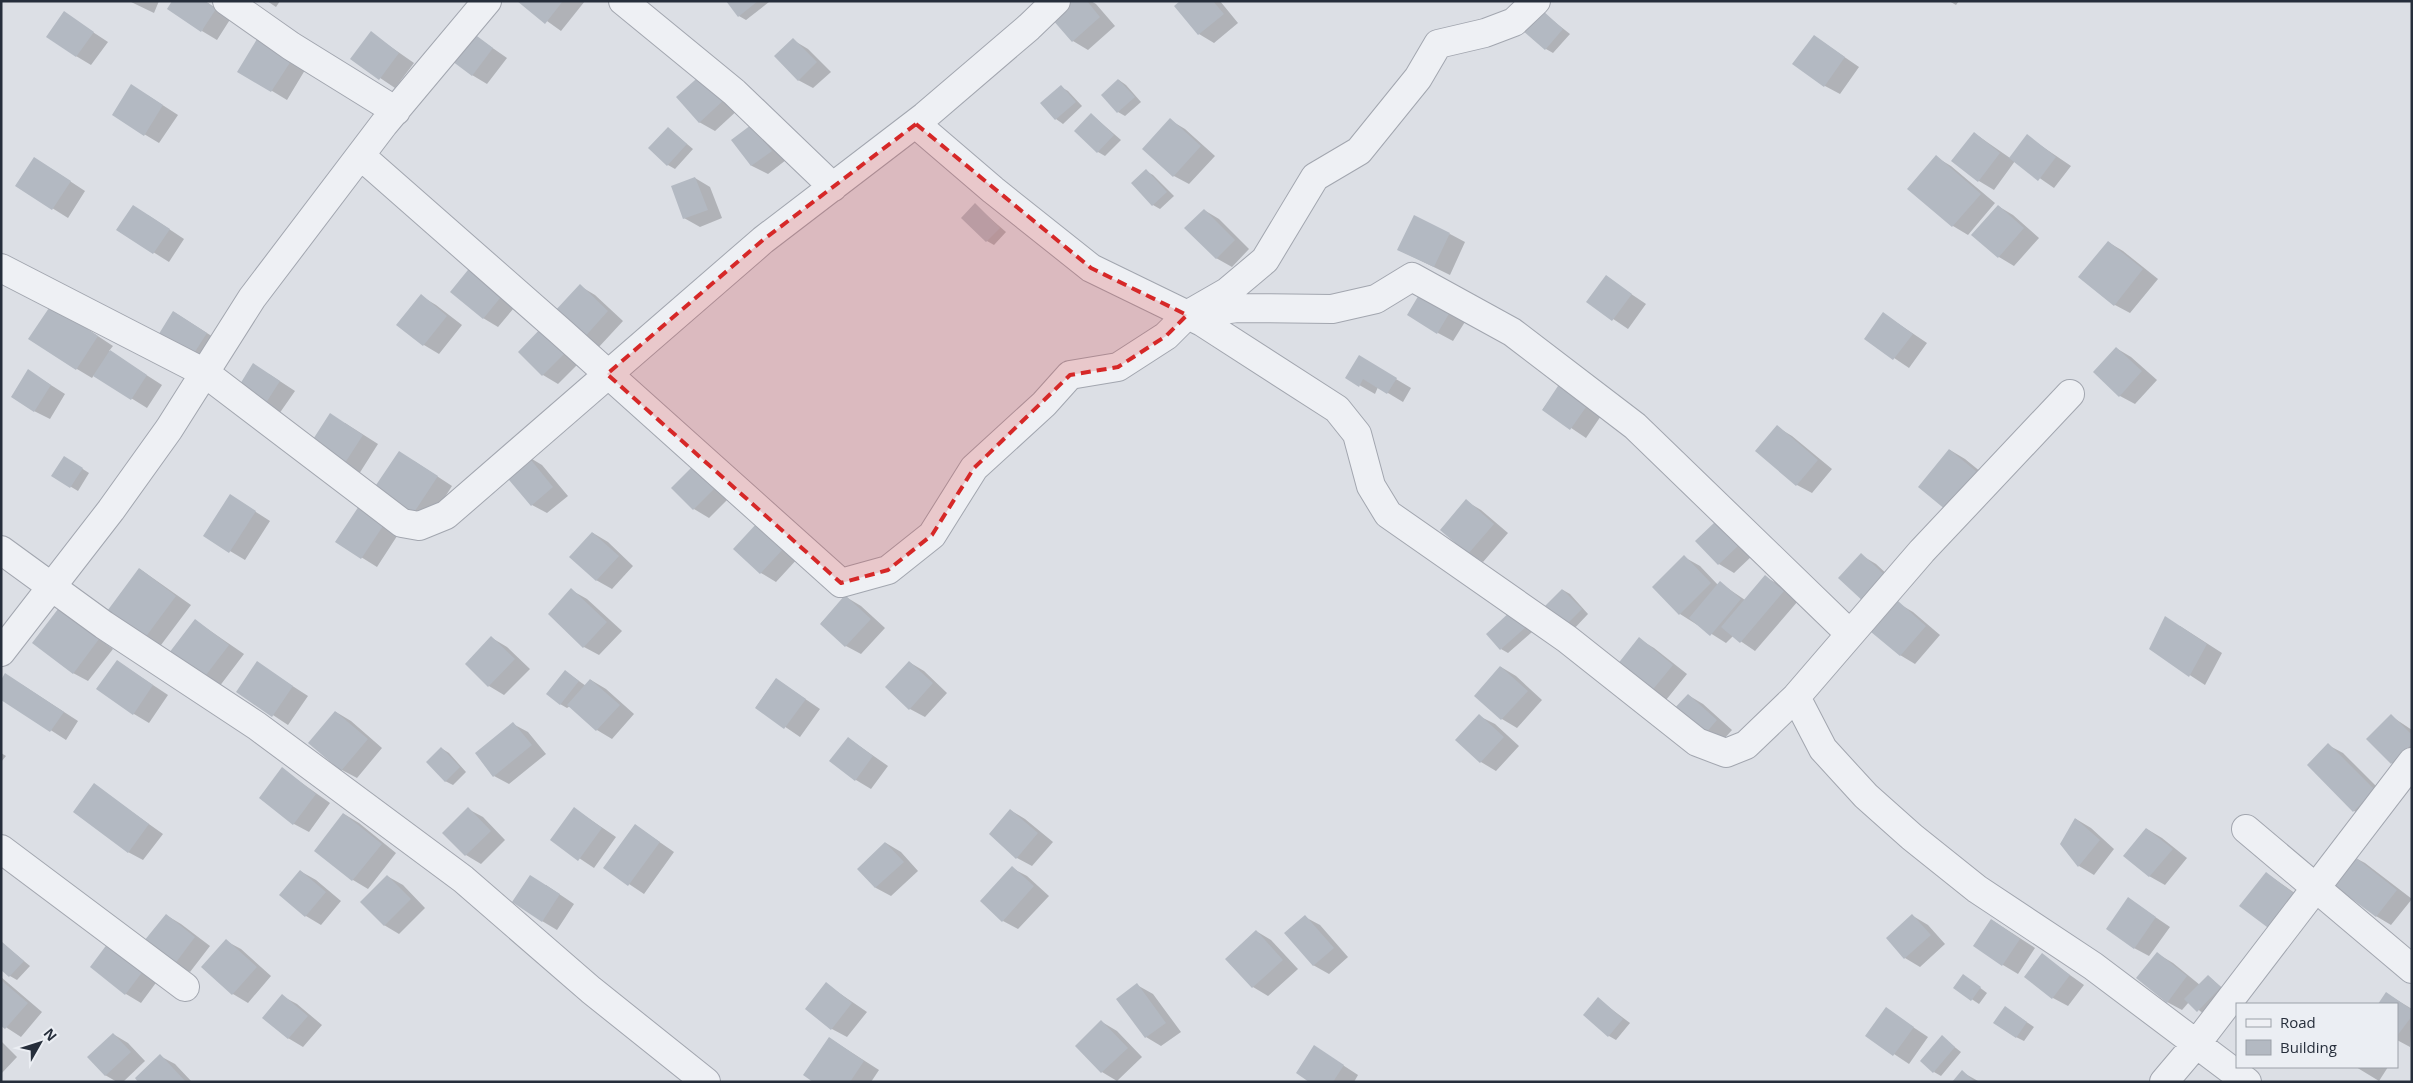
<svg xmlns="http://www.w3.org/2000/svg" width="2413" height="1083" font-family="'Open Sans',sans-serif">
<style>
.shadow{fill:#0003}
.building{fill:#b3b9c2}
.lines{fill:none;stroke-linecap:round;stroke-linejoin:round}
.street-casing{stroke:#a2a6af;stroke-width:30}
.street{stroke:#eef0f4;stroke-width:28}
.marked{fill:#d62828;fill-opacity:0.2;stroke:#d62828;stroke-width:4;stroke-dasharray:10 6;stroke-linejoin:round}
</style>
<rect width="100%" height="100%" fill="#dcdfe5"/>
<path class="shadow" d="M129,1h30l-5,12z
M205,1l26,17 -14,22 -15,-9z
M267,1h13l-4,6z
M519,1h66l-24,30z
M727,1h42v1l-23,18 -7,-4z
M1073,1h18l5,3 19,22 -27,24 -15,-9z
M1182,1h38l18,22 -24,20 -15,-9 -23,-28z
M1949,1h10l-3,4z
M1542,12l28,22 -17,19 -7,-4z
M64,13l44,29 -17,23 -15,-9z
M371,33l43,30 -19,25 -43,-29z
M474,35l33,23 -20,26 -15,-9z
M1814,36l45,31 -19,27 -15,-8z
M793,40l15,9 23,23 -18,16 -15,-8z
M258,41l47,29 -18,30 -48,-29z
M704,74l37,33 -26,24 -16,-9z
M1119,80l7,5 15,17 -16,14 -7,-4z
M1061,87l7,4 14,15 -19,18 -7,-5 -14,-16z
M147,95l31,20 -19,28 -15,-9z
M1091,114l30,26 -16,16 -7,-4z
M1170,120l15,9 30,27 -26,28 -15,-8z
M751,126l35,34 -18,14 -16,-8 -19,-26z
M668,128l25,21 -18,20 -7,-4z
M1974,133l36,25 17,-22 44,30 -17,22 -39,-27 -21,29 -15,-9z
M1936,157l15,9 44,37 -27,32 -15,-9 -44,-37z
M50,168l35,23 -17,27 -51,-32z
M1146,171l7,4 21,21 -14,13 -7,-4z
M695,178l15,9 12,31 -22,9 -16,-9z
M975,205l31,27 -12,13 -7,-4z
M1998,206l15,9 26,23 -25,28 -15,-9 -26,-22z
M1204,210l15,9 30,30 -17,18 -16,-9z
M148,215l36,24 -15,23 -51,-32z
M1450,234l15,8 -15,33 -51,-25z
M2108,242l15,9 35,28 -28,34 -15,-8z
M472,267l47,35 -21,25 -15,-9z
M1606,277l40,27 -18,25 -40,-27z
M580,286l15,9 28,26 -25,27 -15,-9z
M1423,290l45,27 -15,24 -15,-8z
M421,296l15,9 26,20 -23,29 -15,-9z
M174,312l47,30 -14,24 -15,-9z
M1884,314l43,29 -18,25 -43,-29z
M66,315l47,31 -4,5 53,34 -15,23 -53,-33 -2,3 -15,-9 -47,-30z
M544,327l39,32 -25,25 -15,-9z
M2116,348l15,9 26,23 -22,24 -15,-8z
M1374,366l37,22 -8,14 -25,-15 -3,7 -28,-16z
M29,371l36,23 -15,25 -16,-8z
M269,374l26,17 -16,23 -15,-9z
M1565,379l42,28 -21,31 -43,-29z
M345,423l33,21 -19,30 -15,-9z
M1777,427l15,9 40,33 -20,24 -15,-8z
M1950,450l15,9 27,22 -72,6z
M527,456l15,9 26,31 -21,17 -15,-8z
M414,461l38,25 -23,36 -15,-9z
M72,462l17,11 -11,18 -25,-15z
M710,475l21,21 -22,22 -15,-9 -21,-21z
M1466,501l15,9 27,23 -25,29 -15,-9z
M245,505l25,16 -25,39 -40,-24z
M359,508l40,25 -22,34 -40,-25z
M759,524l40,33 -23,25 -15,-9z
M1715,524l16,9 22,22 -19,18 -15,-9z
M593,533l15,9 25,24 -21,23 -16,-9z
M1861,555l15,9 26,24 -36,14z
M1684,557l16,9 18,19 2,-2 25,17 20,-23 15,8 18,16 -43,50 -22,-15 -7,7 -46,-29z
M140,569l51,36 -33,44 -15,-8z
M571,590l16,9 35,32 -23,24 -15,-8z
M1563,590l7,4 18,20 -17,18 -7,-5z
M846,597l15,9 24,22 -24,26 -15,-8 -25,-23z
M1898,603l15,9 27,23 -25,29 -15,-9z
M59,610l54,39 -25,32 -15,-8z
M1519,617l13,15 -24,21 -7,-4z
M196,621l48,33 -25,33 -48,-35z
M2180,626l42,27 -17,32 -55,-36z
M492,638l15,9 23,22 -26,26 -15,-9 -22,-22z
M1639,639l15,9 33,26 -21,26 -15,-8z
M117,661l51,34 -19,28 -15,-9z
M909,662l15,9 23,22 -22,24 -15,-8z
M257,663l51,33 -20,29 -50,-33z
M1501,667l15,9 26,24 -25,28 -15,-9z
M565,671l21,15 5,-6 15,9 28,25 -22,25 -15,-9 -27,-24 -3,2 -7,-4z
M776,679l44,30 -20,28 -44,-30z
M21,684l57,37 -12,19 -65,-42z
M1688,695l15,9 29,26 -17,19z
M336,712l15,9 31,27 -25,30 -15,-8z
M1479,716l16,8 24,22 -23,25 -15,-9 -24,-22z
M2391,716l21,14v37l-5,5 -15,-9 -24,-24z
M513,724l15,8 18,22 -37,30 -15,-8z
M848,738l40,28 -17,23 -15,-9z
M2328,745l15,8 46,46 -20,20 -15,-8z
M441,748l8,5 17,19 -13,13 -8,-4z
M1,753l5,3 -5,6z
M282,769l48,34 -21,29 -15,-8z
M94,785l69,49 -20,26 -15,-8z
M468,809l15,8 22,23 -24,24 -15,-9z
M575,809l41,28 -22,31 -42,-28z
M1010,810l15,9 28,23 -21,24 -15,-8z
M344,814l15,9 37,30 -28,36 -15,-9z
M2076,819l15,9 23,21 -20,26 -15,-9z
M635,825l39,27 -30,42 -39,-26z
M2147,829l15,9 25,20 -22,27 -16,-9z
M886,843l15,9 17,19 -27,25 -15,-8 -18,-19z
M2350,855l15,8 47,36 -21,26 -15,-9z
M1012,868l15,8 22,20 -31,33 -15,-8z
M300,871l16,9 25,21 -20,24 -15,-9 -25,-21z
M2266,873l46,32 -41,24z
M387,876l16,9 22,23 -26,26 -15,-9z
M546,885l28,19 -17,26 -15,-9z
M2129,899l41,28 -21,29 -15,-8z
M166,915l15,9 29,22 -20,26 -16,-8z
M1913,916l15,9 17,19 -25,23 -15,-9 -18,-20z
M1305,917l15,8 28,32 -19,17 -16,-9z
M1992,920l43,28 -17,26 -15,-9z
M1256,931l15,9 27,29 -30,27 -15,-9 -26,-28z
M111,941l50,35 -20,27 -15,-9z
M226,941l15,8 30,27 -23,27 -15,-9 -31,-27z
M1,942l29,24 -13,14 -7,-4z
M2158,954l15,9 27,22 8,-9 19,16 -22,23 -16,-13 -7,8 -15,-8z
M2042,955l42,30 -16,21 -15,-8z
M1,977l41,35 -21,25 -20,-13z
M1970,980l17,13 -8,11 -24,-16z
M826,984l41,28 -20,25 -15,-8z
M1137,985l16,9 28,38 -20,14 -15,-9z
M2387,994l25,15 -2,38 -13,-7v-36h-18z
M282,996l15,8 25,21 -19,22 -15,-9z
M1598,999l32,24 -14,17 -7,-4z
M1886,1009l42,28 -19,27 -42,-28z
M2012,1012l22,15 -10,14 -8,-4z
M1102,1022l15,9 25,26 -25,24 -15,-9 -25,-26z
M113,1034l15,9 17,18 -22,21h-6l-12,-7z
M1942,1037l19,15 -20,24 -7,-4z
M829,1038l50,32 -8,12h-56z
M1,1041l16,16 -16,17z
M160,1056l15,8 17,18h-52z
M1329,1056l29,19 -4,7h-43z
M2356,1067h32l-9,14z
M1962,1072l16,9 1,1h-25z"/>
<path class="building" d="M172,1h33l11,8 -15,23 -34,-23z
M517,1h46l-18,23z
M726,1h32l-20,16z
M1071,1h16l13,16 -28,25 -20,-23z
M1180,1h33l11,13 -26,21 -24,-29z
M1542,10l21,19 -18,21 -22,-19z
M64,11l30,21 -18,25 -30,-20z
M371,31l28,22 -20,27 -29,-21z
M473,33l20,15 -21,28 -20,-15z
M1814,35l31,22 -21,30 -32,-23z
M793,38l24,24 -19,19 -24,-25z
M257,39l34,22 -20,31 -34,-20z
M704,72l23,25 -28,26 -23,-26z
M1118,79l17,18 -18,16 -16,-18z
M131,84l32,21 -19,31 -32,-21z
M1061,85l15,17 -21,18 -15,-17z
M1091,113l23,22 -17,18 -23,-22z
M1170,118l31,28 -28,31 -31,-28z
M751,125l21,26 -21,15 -20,-26z
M668,127l19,17 -20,22 -19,-18z
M1974,132l26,21 -22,29 -27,-21z
M2027,134l29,23 -18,24 -29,-23z
M1936,155l45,39 -29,33 -45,-38z
M34,157l37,24 -19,29 -37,-24z
M1146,169l21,23 -15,14 -21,-23z
M695,177l13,33 -25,9 -12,-33z
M975,203l25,25 -14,14 -25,-24z
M133,205l37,24 -17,25 -37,-24z
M1998,205l26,23 -26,30 -27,-23z
M1204,209l31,31 -19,19 -32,-31z
M1414,215l36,18 -16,34 -37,-17z
M2108,241l35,28 -29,37 -36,-29z
M472,265l33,27 -22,27 -33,-27z
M1606,275l26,19 -20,27 -26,-19z
M580,284l28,27 -26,29 -29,-27z
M1423,288l30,19 -16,27 -30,-19z
M421,294l26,22 -24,30 -27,-21z
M51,305l47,31 -22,34 -48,-31z
M173,311l34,22 -16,25 -34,-21z
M1883,312l30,22 -20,26 -29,-21z
M544,325l25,24 -27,27 -24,-24z
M2116,347l26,24 -23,26 -26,-25z
M110,350l37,25 -16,25 -38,-24z
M1359,355l38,23 -10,16 -24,-15 -4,8 -14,-9z
M253,363l27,18 -16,25 -27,-17z
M28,369l23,16 -17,27 -23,-15z
M1564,377l29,20 -23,33 -28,-20z
M330,413l33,22 -20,31 -33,-22z
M1777,425l41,35 -22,26 -41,-35z
M1949,449l28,23 -31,38 -28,-23z
M399,451l39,25 -25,38 -39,-26z
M527,455l26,32 -22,19 -27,-32z
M64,456l19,12 -13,20 -19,-12z
M694,465l22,22 -23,23 -22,-22z
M230,494l26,17 -27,42 -26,-17z
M1466,499l28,25 -26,30 -28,-24z
M359,506l26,17 -24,36 -26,-17z
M758,522l27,25 -25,27 -27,-25z
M1715,522l23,24 -20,19 -23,-24z
M592,532l27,24 -23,25 -27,-24z
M1861,553l27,25 -23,25 -27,-25z
M1684,555l27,28 -32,32 -27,-28z
M139,568l37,28 -34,46 -37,-28z
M1765,575l19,16 -44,52 -19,-16z
M1720,581l21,18 -31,37 -21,-18z
M571,588l36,34 -24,26 -35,-34z
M1562,589l20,20 -19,19 -20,-20z
M845,595l26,24 -26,28 -25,-23z
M1898,601l28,25 -26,30 -29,-24z
M58,609l41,30 -26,35 -41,-31z
M1511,611l15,16 -26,23 -14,-16z
M2165,616l42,28 -18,33 -40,-28z
M195,619l34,26 -26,34 -34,-26z
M491,636l24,23 -27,28 -23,-23z
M1639,637l34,28 -23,28 -33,-28z
M117,660l36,25 -20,30 -37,-26z
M257,661l36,25 -21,31 -36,-25z
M909,661l24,22 -24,27 -24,-23z
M1500,666l28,25 -27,29 -27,-24z
M565,670l14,11 -19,24 -14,-11z
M5,673l59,39 -14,20 -49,-32v-20z
M776,678l30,21 -22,30 -29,-21z
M590,679l30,26 -24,26 -29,-26z
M1688,694l29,26 -18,21 -30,-27z
M335,711l33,28 -27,32 -33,-28z
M1479,714l25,23 -24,26 -25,-23z
M2391,714l21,21v9l-21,20 -25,-25z
M513,722l19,23 -39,32 -18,-24z
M848,737l25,19 -18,25 -26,-20z
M2328,743l47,47 -22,22 -46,-47z
M441,747l19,20 -15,15 -19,-20z
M282,767l34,27 -23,31 -34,-27z
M94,783l55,41 -21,29 -55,-41z
M468,807l23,24 -26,25 -23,-23z
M574,807l28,21 -24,33 -28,-21z
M1010,809l28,24 -22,26 -27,-25z
M343,813l39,31 -30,37 -38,-30z
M2075,818l25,22 -22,27 -18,-23z
M635,824l25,18 -32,44 -25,-18z
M2146,828l27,21 -24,28 -26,-21z
M885,842l19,20 -29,26 -18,-19z
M2350,853l47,37 -21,27 -48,-36z
M1012,866l22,20 -32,36 -22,-21z
M300,870l26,22 -21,25 -26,-22z
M2266,872l31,24 -26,34 -32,-24z
M387,875l24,24 -27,27 -24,-24z
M530,875l30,19 -18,28 -30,-20z
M2128,897l28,20 -22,32 -28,-20z
M166,914l29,23 -21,28 -30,-24z
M1912,914l19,21 -27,24 -18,-21z
M1305,915l29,33 -21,18 -29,-33z
M1991,919l29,20 -18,27 -29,-20z
M1256,930l27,30 -31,28 -27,-29z
M111,939l35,28 -21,28 -35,-28z
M226,939l31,28 -25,28 -31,-28z
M1,941l23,20 -15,16 -8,-7z
M2157,952l30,24 -20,27 -31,-25z
M2042,953l28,22 -18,24 -28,-22z
M1963,974l18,13 -10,14 -18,-13z
M2208,975l13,12 -24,25 -13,-13z
M1,980l27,23 -23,26 -4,-3z
M826,982l26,21 -21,27 -26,-21z
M1137,983l29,40 -21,15 -29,-39z
M2386,992l26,18v6l-15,20v-32h-19z
M282,994l26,22 -20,23 -26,-21z
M1598,997l25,22 -15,18 -25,-22z
M2005,1006l22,16 -11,16 -23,-15z
M1886,1007l28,20 -21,29 -28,-20z
M1101,1020l27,28 -27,25 -26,-27z
M113,1033l18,19 -26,24 -18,-19z
M1942,1035l13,12 -22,26 -13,-12z
M829,1037l35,24 -14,21h-37l-10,-7z
M1314,1045l30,20 -11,17h-24l-13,-9z
M160,1054l26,28h-48l-3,-4z
M1962,1070l13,12h-23z"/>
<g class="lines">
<defs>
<path id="street" d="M227,1l64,45 105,65
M623,1l111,91 99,95
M916,124l77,66 98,78 111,54 135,87 20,25 14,52 17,28 179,125 130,103 29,11 20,-8 50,-48 126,-146 148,-157
M361,156l198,174 282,253 47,-13 44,-35 42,-67 70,-64 26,-29 48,-8 48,-31 21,-21 40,-23 38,-32 50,-83 44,-26 59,-73 20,-34 47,-11 29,-11 22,-21
M1,268l204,105 197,150 17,3 27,-11 317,-275 162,-124 104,-89 27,-26
M1199,313l38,-5 95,1 44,-10 36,-22 100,55 123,94 215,208
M1,550l103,75 153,101 206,153 128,111 115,92
M1,652l110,-142 58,-81 83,-131 132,-174 103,-123
M1796,697l27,52 43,47 46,41 65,52 116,77 154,116
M2246,829l166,140
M1,849l184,138
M2164,1082l33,-39 215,-281"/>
</defs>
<use href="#street" class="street-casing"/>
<use href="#street" class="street"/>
</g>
<path class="marked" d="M916,124l175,144 96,47 -21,21 -48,31 -48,8 -96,93 -42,67 -44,35 -47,13 -234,-209 156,-134z"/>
<rect width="2413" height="1083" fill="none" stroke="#262e3b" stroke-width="5"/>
<rect x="2236" y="1003" width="162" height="65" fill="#ebeef3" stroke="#9ca1a9"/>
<rect x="2246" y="1019" width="25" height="8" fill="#eef0f4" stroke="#9ca1a9"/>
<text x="2280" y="1028" font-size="15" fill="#262e3b">Road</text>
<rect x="2246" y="1040" width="25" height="15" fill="#b3b9c2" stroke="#9ca1a9"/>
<text x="2280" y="1053" font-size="15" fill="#262e3b">Building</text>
<g transform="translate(40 1043) rotate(51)" stroke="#ebeef3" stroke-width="4" paint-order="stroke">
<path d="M0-4L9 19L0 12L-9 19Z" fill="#262e3b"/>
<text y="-8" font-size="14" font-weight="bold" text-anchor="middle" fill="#262e3b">N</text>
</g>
</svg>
